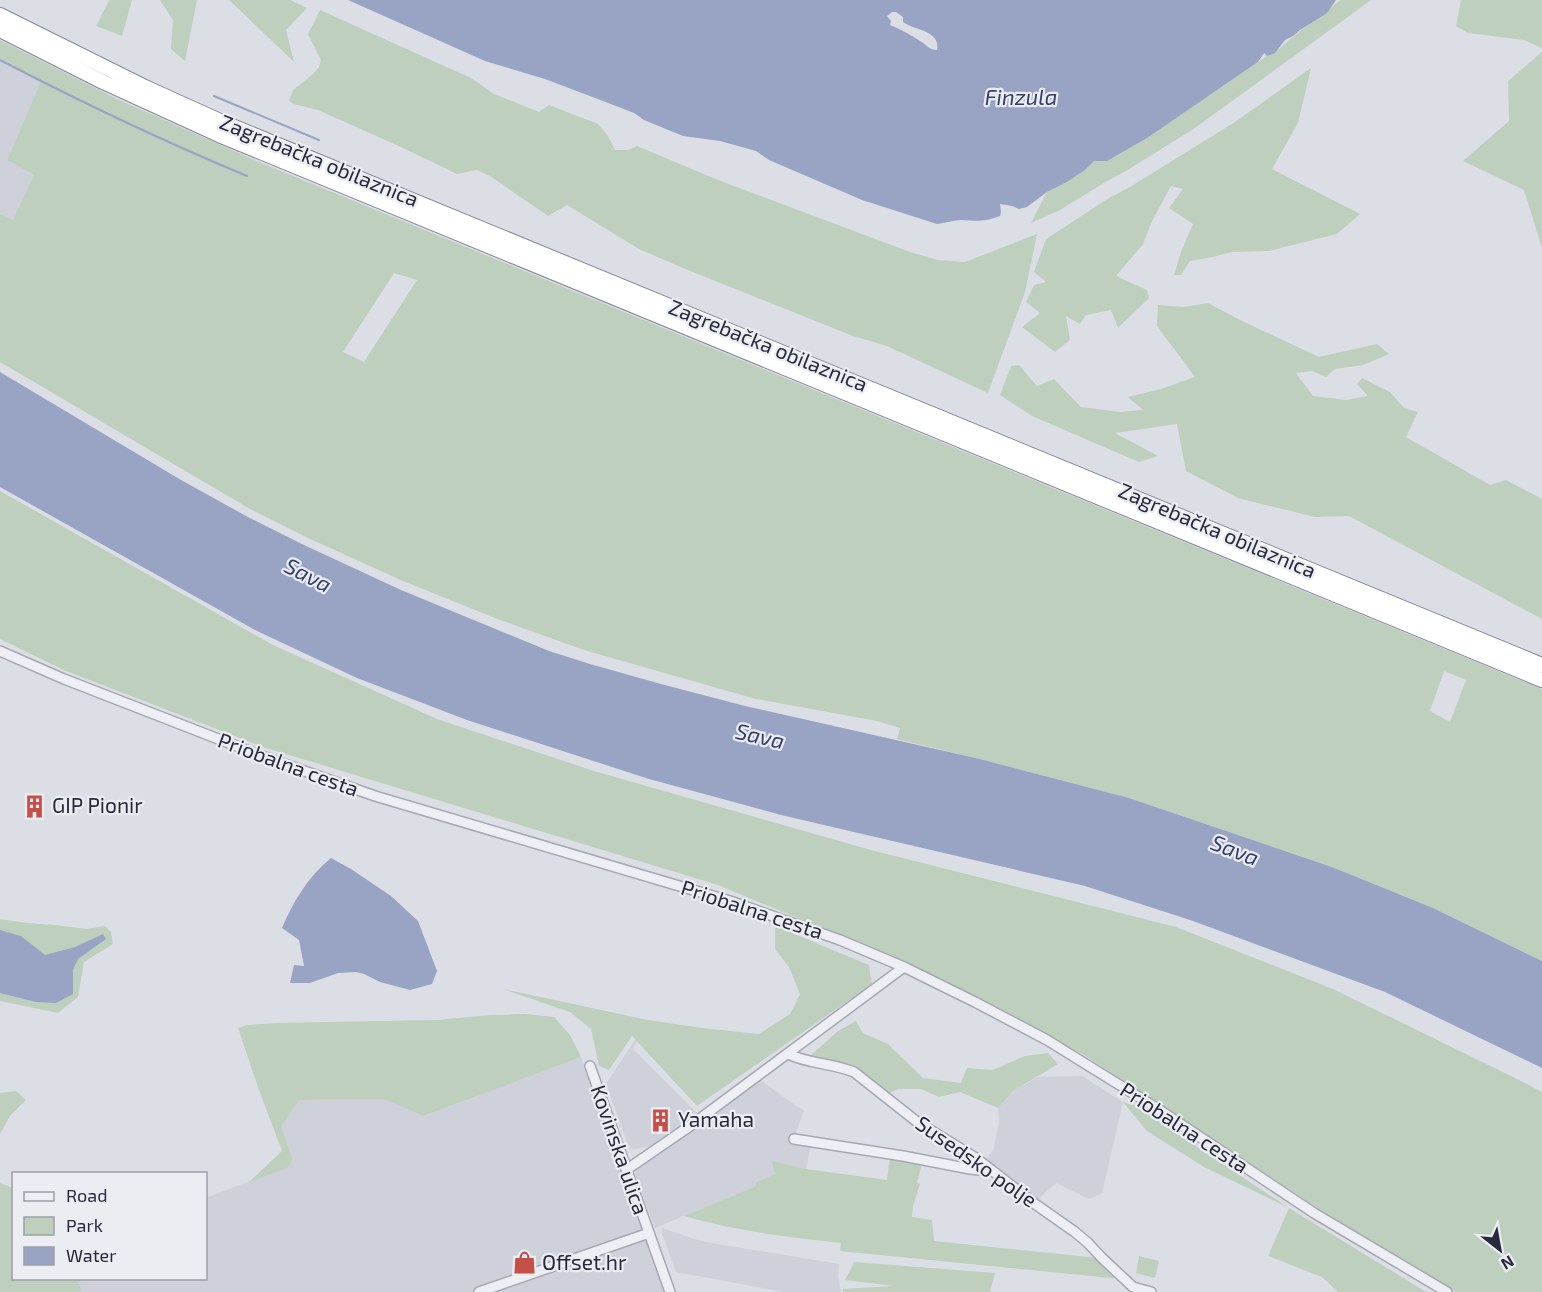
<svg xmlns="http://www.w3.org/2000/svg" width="1542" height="1292" font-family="'Exo 2',sans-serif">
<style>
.built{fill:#ced0da}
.green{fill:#becfbe;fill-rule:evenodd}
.water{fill:#99a4c4;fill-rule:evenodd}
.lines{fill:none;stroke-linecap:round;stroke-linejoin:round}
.stream{stroke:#99a4c4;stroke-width:2}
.minor-casing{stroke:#a6a8b2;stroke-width:12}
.highway-casing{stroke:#85889b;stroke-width:16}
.minor{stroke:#eeeff4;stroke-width:9}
.highway{stroke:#fff;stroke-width:14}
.labels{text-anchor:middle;stroke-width:4.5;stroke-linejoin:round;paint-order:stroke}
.street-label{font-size:21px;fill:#272a3a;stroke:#ebedf3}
.poi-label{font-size:21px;fill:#272a3a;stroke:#ebedf3;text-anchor:start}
.water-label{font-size:22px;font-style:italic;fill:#34406b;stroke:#ebedf3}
</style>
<rect width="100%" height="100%" fill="#dcdee5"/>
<path class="built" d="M0,58l41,23 -34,79 27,15 -21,46 -13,-7z
M638,1035l3,2 -8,12 66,66 -7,3 -4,-1 -15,16 -18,12 -19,4h-4l-4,-4 -22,-61z
M581,1057l85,235h-584l-5,-13 129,-1v-80l81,-31 6,-8 -12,-33 19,-26 85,-1 40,17z
M1082,1076l41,26 -21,91 -13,6 -33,-16 -20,18 -51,-38 9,-15 5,-25 -1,-15 15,-17 25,-14z
M759,1079l36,26 9,5 -10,28 18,2 -6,29 -35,-7 4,12 -19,8v4l-101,42 -20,-54 3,-7z
M662,1228l32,11 17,4 128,21 -1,13 3,15h-57l-108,-20 -14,-38z"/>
<path class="green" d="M109,0h23l-10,36 -26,-10z
M160,0h37l-12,61 -14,-12 2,-29z
M229,0h61l17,8 -21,22 8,32z
M1340,0h31l-176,128 -69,43 -19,10 -47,29 -29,13 16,-31 20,-10 18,-12 9,-9 116,-66 57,-39c11,-4 18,-13 27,-20 15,-13 32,-23 46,-36z
M1461,0h81v48l-18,-8 -56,-7 -12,-7z
M320,10l151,68 23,16 45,18 10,-7 49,19 10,12 7,14h13l9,-4 81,34 192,72 28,8 27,2 72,-28 -12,58 -37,101 -101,-47 -34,-10 -170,-68 -44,-19 -72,-44 -19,11 -58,-40 -13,-6 -20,4 -56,-27 -83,-37 -24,-6 -5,-3 4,-11 19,-15 7,-8 2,-7 -13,-26z
M0,40l117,59 142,63 1283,527v272l-109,-53 -101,-41 -203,-69 -149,-39 -83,-20 3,-11 -23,-7 -121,-22 -172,-49 -84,-30 -97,-39 -95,-43 -58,-29 -250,-147v-148l13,6 21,-45 -27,-15 34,-79 -41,-23zM394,273l23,7 -53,82 -21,-10zM1444,671l22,9 -16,42 -20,-11z
M1542,52v196l-18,-58 -61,-29 46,-40 -1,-40z
M1311,68l-13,55 -26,46 88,45 -23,20 -68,17 -37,1 -19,5 -23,4 -9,14h-7l7,-23 12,-28 -24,-16 14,-19 -12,-3 -19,35 -9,23 -27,32 31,14 2,8 -31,30 -7,-18 -25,5 -6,9 -14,-8 4,24 -15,12 -33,-25 18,-14 -14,-11 8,-17 12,-3 -12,-10 12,-33 63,-41 21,-11 105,-65z
M1208,303l34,18 77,36 58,-13 12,10 -26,11 -28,4 -9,8 -14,-6 -16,2 17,23 33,4 22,-4 -11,-12 5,-6 28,14 14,16 14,4 -12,25 84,48 16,-5 36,19v120l-193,-103 -34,1 -77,-19 -52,-27 -9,-47 -62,9 43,23 -19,6 -107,-46 -32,-21 11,-29 8,-1 18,21 17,-7 27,28 39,5 23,-2 -15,-13 33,-8 34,-12 -38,-51 1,-21 25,2z
M0,491l273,154 164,74 157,52 277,79 305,77 157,62 186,91 23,12v200h-86l-138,-84 -234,-153 -169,-88 -197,-82 -452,-137 -200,-77 -66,-32z
M0,919l27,4 28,2 32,4 18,-3 6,6 2,12 -29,18 -6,35 -20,16 -58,-12z
M775,926l94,39 3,19 -175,122 -65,-70 -23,34 -10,-4 -8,-37 -21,-17 -67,-23 145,31 54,8 57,6 31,-20 10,-20 -11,-27 -14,-18z
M525,1014l29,3 16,18 11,22 -157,59 -40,-17 -84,1 -19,26 12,33 -6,9 -38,14 33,-31 -23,-61 -21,-62 9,-3 29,-2 161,-3 53,-5z
M856,1021l7,12 25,11 35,34 38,5 6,-15 26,2 32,-14 23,-3 10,11 -45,27 -15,17 -38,-16 -21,5 -18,-8h-23l-15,7 -32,-32 -41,-8 28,-25z
M16,1091l10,9 -16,16 -10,18v-41z
M1123,1102l11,3 155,103 137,84h-88l-16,-15 -54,-21 21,-48 -85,-41 -57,-36z
M890,1157l32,6 -5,20 3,1 -7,22 -1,11 20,3 2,21 164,17 23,21 -281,-28 1,-8c-53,-6 -106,-12 -157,-27l72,-30v-4l19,-8 -4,-13 35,8 81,11z
M0,1183l13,5 1,90 63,1 5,13h-82z
M1139,1256l20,5 -4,17 -19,-5z
M854,1262l141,11 -5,19h-147v-3l51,-3 -49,-6z"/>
<path class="water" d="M348,0h988l-9,13 -27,17 -7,6 -8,4 -10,13 -8,3 -3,-3 -6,9 -111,76 -40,23h-13l-9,9 -18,12 -20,10 -20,15 -8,2 -7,-3 -12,-2 1,8 -1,4c-16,6 -23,5 -39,4 -5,0 -17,3 -24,4l-75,-24 -93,-40 -13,-9 -36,-10 -37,-5 -39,-16 -10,-7 -31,-12 -58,-22 -60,-18zM896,12l7,5v5c10,8 38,8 34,28 -8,0 -10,-5 -17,-9 -9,-6 -20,-12 -30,-16l1,-4 -4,-5 5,-4z
M0,372l181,108 67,37 56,28 97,45 148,61 41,13 71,20 84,22 235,53 149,39 203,69 101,41 109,53v107l-157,-76 -192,-71 -108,-35 -304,-71 -132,-36 -182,-59 -110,-42 -102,-48 -255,-143z
M331,858l20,11 40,27 27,25 19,50 -5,13 -22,6 -30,-8 -16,-8 -8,-2 -18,1 -28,10h-20l4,-18 10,1 -5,-26 -17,-12c12,-28 26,-51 49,-70z
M0,930l21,6 24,19 30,-8 28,-13 3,5 -28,20 -5,11v24l-17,9 -20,-1 -36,-9z"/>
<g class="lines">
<path class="stream" d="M0,60c81,42 163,81 247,116
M214,96l105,44"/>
<defs>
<path id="minor" d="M0,651l64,28 198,77 113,40 355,105 110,39 64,27 71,35 72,38 108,67 159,106 133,79
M788,1054c21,10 44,9 66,18l62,49 60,37 59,46 40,28 13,11 14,15 31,29 18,5
M590,1066l80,226
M794,1139l109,17 67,13 20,2
M626,1170l64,-44 214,-159
M479,1292l170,-59"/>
<path id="highway" d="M0,15l147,73 73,33 1322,544
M0,30l103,52 116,53 1323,545"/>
</defs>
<use href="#minor" class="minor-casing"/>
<use href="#highway" class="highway-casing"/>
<use href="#minor" class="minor"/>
<use href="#highway" class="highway"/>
</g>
<defs>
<symbol id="building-bare" viewBox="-9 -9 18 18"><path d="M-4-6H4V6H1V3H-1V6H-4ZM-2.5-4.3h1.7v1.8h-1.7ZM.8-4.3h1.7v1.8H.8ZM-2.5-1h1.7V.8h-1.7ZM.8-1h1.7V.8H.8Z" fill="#c45047" stroke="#ebedf3" stroke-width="2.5" paint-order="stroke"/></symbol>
<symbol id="shop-bare" viewBox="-9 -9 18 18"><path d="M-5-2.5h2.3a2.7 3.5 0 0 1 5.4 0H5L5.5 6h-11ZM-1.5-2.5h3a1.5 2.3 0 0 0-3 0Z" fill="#c45047" stroke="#ebedf3" stroke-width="2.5" paint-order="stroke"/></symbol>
</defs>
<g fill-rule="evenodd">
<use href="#building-bare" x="18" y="790" width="33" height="33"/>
<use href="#building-bare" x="644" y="1104" width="33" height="33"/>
<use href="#shop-bare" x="508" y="1246" width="33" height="33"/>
</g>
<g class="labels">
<g class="street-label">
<text transform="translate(319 161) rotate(22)" y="7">Zagrebačka obilaznica</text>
<text transform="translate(768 346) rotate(22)" y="7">Zagrebačka obilaznica</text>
<text transform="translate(1217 531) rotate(23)" y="7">Zagrebačka obilaznica</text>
<text transform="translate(288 765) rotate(20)" y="7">Priobalna cesta</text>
<text transform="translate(752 910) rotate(18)" y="7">Priobalna cesta</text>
<text transform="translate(1184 1128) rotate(33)" y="7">Priobalna cesta</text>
<text transform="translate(619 1150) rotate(71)" y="7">Kovinska ulica</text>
<text transform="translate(976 1162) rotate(35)" y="7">Susedsko polje</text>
</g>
<g class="poi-label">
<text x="52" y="813">GIP Pionir</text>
<text x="678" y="1127">Yamaha</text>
<text x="542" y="1270">Offset.hr</text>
</g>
<g class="water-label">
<text x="1021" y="105">Finzula</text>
<text transform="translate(308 575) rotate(27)" y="8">Sava</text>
<text transform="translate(760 736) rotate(13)" y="8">Sava</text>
<text transform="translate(1235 850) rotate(21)" y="8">Sava</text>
</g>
</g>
<rect x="12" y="1172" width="195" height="108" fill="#ebedf3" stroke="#9d9fa9" stroke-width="1.5"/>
<rect x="24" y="1192" width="30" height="9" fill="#eeeff4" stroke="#9d9fa9" stroke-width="1.5"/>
<text x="66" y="1202" font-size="18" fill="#272a3a">Road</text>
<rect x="24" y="1217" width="30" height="18" fill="#becfbe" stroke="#9d9fa9" stroke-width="1.5"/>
<text x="66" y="1232" font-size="18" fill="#272a3a">Park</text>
<rect x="24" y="1247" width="30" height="18" fill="#99a4c4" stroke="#9d9fa9" stroke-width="1.5"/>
<text x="66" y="1262" font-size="18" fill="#272a3a">Water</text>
<g transform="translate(1500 1250) rotate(149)" stroke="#ebedf3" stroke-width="4.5" paint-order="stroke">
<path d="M0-4.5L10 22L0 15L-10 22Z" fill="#272a3a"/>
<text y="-9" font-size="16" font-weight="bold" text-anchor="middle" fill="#272a3a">N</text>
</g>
</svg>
